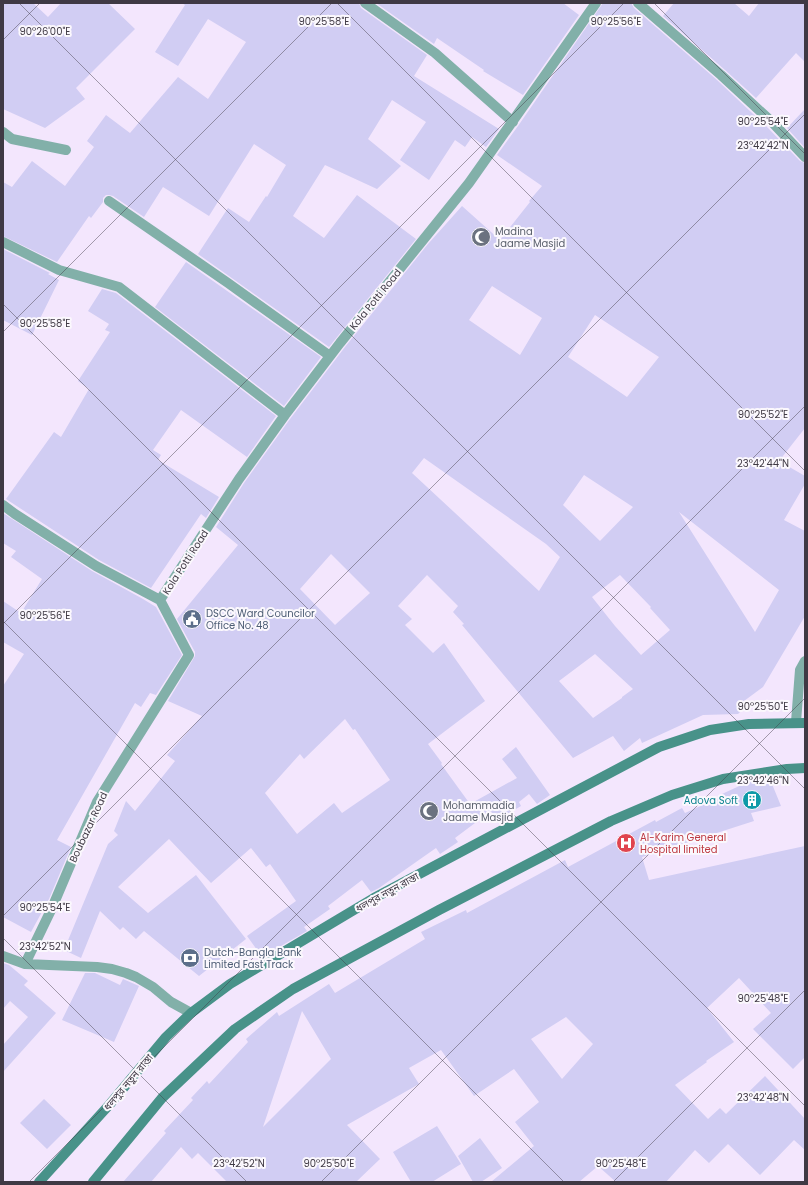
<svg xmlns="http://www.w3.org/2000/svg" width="808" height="1185" font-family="Poppins,'Noto Sans Bengali',sans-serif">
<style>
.building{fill:#d1cdf3;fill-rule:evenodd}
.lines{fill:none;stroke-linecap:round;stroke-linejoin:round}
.minor{stroke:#82b0a9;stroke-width:10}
.secondary{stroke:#489289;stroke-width:10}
.ticks{fill:none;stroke:#3f3944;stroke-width:1;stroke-opacity:0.45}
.labels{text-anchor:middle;stroke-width:4;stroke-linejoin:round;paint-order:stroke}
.worship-label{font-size:10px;fill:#5b616d;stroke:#fbf8fd;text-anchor:start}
.street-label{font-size:10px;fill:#3f3944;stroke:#fbf8fd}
.service-label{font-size:10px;fill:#4e5e75;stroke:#fbf8fd;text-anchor:start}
.culture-label{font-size:10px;fill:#0d838f;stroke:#fbf8fd;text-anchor:end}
.health-label{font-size:10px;fill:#be3a42;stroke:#fbf8fd;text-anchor:start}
.ticks-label{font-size:10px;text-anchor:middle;fill:#3f3944;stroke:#fbf8fd;stroke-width:4;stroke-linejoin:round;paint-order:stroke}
</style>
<rect width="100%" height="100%" fill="#f3e6fd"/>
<path class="building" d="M3,3h30l15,14 13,-14h47l27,26 -59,59 9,11 -40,29 -42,-19z
M182,3h177l2,5 66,47 -13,21 85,53 -13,18 -14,-10 -7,10 -10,-7 -26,40 -29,-20 26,-38 -34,-22 -24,39 33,27 -24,23 -52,-24 -32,51 31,22 33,-43 59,44 -87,108 -131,-93 30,-46 21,14 17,-26 1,1 19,-32 -32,-21 -45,72 -46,-29 -19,30 -31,-21 -4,-1h-3l-3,3v4l-12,16 -2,-2 -32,46 -54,-26v-54l9,5 20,-26 33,25 29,-39 -7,-6 19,-26 24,18 48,-56 30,22 38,-57 -38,-23 -30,47 -23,-14 30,-47z
M376,3h187l16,12 -56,80 -40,-24 1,-1 -47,-32 -3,6z
M603,3h28l3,5 83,72 51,48 32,33 5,2v265l-26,33 26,15v8l-21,36 21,11v85l-42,71 -19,14 3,4 -9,9 -35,1 -61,28 -2,-5 -16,13 -11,-15 -40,22 -111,-133 2,-1 -11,-12 5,-6 -31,-31 -29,31 14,13 -7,6 28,28 11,-10 41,58 -57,43 14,19 -1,1 29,40 47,-26 -15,-19 14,-12 34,48 -13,9 -8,-10 -10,8 2,4 -25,15 -5,-10 -36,27 3,4 -18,12 -4,-6 -57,40 -8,4 -9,-12 -34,26 2,3 -26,18 3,4 -45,26 -15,-21 49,-35 -26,-37 -4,3 -15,-19 -40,35 -42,-44 -51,48 30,26 48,-38 50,64 -47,37 -55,-45 -8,8 -13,-12 -3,3 -20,-19 -19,47 -17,-8 44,-106 10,-9 -4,-4 12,-30 9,10 40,-50 -8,-6 35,-39 -34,-15 27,-45v-4l-18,-33 61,-74 -22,-18 28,-44 46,-64 55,-72 83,-103 34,-38 38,34 30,-38 -1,-1 13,-15 -45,-31 21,-29zM492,286l50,32 -22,37 -51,-35zM595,315l64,42 -32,40 -59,-40zM424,458l122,86 14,13 -21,34 -127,-118zM584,475l49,32 -33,34 -37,-36zM679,512l100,78 -24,42zM331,554l39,39 -35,32 -35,-36zM620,575l31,32 -1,1 20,22 -29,25 -26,-29 -23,-29zM595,654l38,35 -11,8v1l-29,20 -34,-37zM345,719l8,11 2,-1 35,51 -48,33 -8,-10 -37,31 -32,-41 35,-39 4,5z
M674,3h60l15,13 10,-13h46v59l-9,-9 -40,45 -31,-28 -62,-54z
M805,109v39l-18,-20z
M3,249l47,24 -2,1 11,6 -27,55 -29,-15z
M186,262l135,95 -37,49 -129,-99z
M102,289l14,4 160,123 -29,41 -66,-47 -28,40 8,5 -3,5 61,37 -13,21 -5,-4 -50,74 -52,-28 -93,-61 48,-67 7,5 28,-48 -11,-8 32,-49 -5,-2 4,-6 -21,-13z
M3,513l89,58 51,28 13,8 26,48 -26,40 -6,-2 -9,14 -6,-4 -78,137 14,7 -22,52 -18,33 -28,-15v-231l21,-32 -21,-12v-41l18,12 21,-34 -31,-22 5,-6 -13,-8z
M748,782l24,2 9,22 -30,7 3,8 -112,36 7,23 156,-34v211l-12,12 -40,-40 18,-16 -32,-35 -32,30 27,34 -28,19 1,1 -32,23 33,34 12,-11 6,6 39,-38 40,43v31l-11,-10 -34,35 -32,-31 -19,19 -14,-13 -29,32h-50l-18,-16 -19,16h-88l43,-36 -19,-24 24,-20 -25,-33 -40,27 -33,-46 -32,18 10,16 -72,41 33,34 -24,23h-129l-29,-29 -6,6 -11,-12 -30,35h-28l43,-49 -2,-2 29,-31 -2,-2 16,-17 2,3 39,-42 -2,-3 31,-27 2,4 50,-32 6,9 90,-54 -4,-7 45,-22 1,3 98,-53 3,7 87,-47 1,2 26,-14 3,5 38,-17 -1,-2zM302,1011l29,48 -68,68zM566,1017l27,27 -31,35 -31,-40z
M3,963l6,2 19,16 -4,4 32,28 -53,59v-27l25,-28 -18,-16 -7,8z
M85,973h10l25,12 3,-6 16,7 -25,56 -52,-22z
M44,1099l27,26 -24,24 -27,-26z
M437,1126l24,38 -29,18h-21l-18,-30z
M480,1138l22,30 -21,14h-8l-15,-26z"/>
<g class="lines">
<path class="minor" d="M365,3l70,50 78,69
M638,3l83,72 52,48 32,34
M3,132l9,7 54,11
M109,201l119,82 102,73
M3,242l56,28 60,17 166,128
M3,505l12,9 81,52 64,34 29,55 -92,147 -45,106 -27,56
M160,600l79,-121 46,-64 55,-72 129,-160 127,-180
M796,722l4,-52 5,-9
M3,956l22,8 72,3 15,2 14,4 10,4 17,10 18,15 20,11"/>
<path class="secondary" d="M39,1182l71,-78 56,-67 25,-24 39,-29 144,-86 285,-151 51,-17 39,-6 56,-1
M93,1182l69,-84 73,-69 58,-40 146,-79 172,-89 61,-26 51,-16 64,-10 18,-1"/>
</g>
<path class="ticks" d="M19,3l786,786M337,3l468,468M654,3l151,151M3,40l37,-37M3,304l802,802M3,332l329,-329M3,621l561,561M3,624l621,-621M3,916l802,-802M3,938l244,244M29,1182l776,-776M321,1182l484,-484M613,1182l192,-192"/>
<defs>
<symbol id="mosque-disc" viewBox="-11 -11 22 22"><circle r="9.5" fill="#6b7280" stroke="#fbf8fd"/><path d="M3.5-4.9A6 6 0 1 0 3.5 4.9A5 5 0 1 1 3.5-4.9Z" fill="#fff"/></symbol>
<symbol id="civic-disc" viewBox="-11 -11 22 22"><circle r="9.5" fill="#5c6f8a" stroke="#fbf8fd"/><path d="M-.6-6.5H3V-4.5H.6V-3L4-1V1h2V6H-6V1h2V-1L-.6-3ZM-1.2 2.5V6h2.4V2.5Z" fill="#fff"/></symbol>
<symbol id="building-disc" viewBox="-11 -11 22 22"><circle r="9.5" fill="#0f9aa8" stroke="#fbf8fd"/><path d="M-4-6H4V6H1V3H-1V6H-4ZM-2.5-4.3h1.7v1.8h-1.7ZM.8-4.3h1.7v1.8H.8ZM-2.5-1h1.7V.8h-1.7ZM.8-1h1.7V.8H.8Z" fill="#fff"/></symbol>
<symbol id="hospital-disc" viewBox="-11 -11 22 22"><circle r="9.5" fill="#e0444e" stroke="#fbf8fd"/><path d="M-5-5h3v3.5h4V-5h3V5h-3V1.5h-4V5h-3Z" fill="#fff"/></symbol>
<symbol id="bank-disc" viewBox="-11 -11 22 22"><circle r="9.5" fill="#5c6f8a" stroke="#fbf8fd"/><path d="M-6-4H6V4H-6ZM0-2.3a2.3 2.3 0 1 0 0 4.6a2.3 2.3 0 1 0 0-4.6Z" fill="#fff"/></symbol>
</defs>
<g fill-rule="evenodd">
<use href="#mosque-disc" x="470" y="226" width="22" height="22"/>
<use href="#civic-disc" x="181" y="608" width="22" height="22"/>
<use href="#building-disc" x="741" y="789" width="22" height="22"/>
<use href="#mosque-disc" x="418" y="800" width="22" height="22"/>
<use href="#hospital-disc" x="615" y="832" width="22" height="22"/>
<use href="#bank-disc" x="179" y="947" width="22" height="22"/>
</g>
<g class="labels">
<g class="worship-label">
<text x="495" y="235">Madina<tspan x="495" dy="12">Jaame Masjid</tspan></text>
<text x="443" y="809">Mohammadia<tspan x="443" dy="12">Jaame Masjid</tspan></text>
</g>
<g class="street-label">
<text transform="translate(375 299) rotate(-51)" y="4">Kola Potti Road</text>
<text transform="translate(185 562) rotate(-57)" y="4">Kola Potti Road</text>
<text transform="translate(88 827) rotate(-65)" y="4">Boubazar Road</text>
<text transform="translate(387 892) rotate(-29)" y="4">ধলপুর নতুন রাস্তা</text>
<text transform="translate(128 1082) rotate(-50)" y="4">ধলপুর নতুন রাস্তা</text>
</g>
<g class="service-label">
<text x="206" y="617">DSCC Ward Councilor<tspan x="206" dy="12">Office No. 48</tspan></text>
<text x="204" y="956">Dutch-Bangla Bank<tspan x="204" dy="12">Limited Fast Track</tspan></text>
</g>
<g class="culture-label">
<text x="738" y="804">Adova Soft</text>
</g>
<g class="health-label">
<text x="640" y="841">Al-Karim General<tspan x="640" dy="12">Hospital limited</tspan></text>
</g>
</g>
<g class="ticks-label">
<text x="324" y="25">90°25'58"E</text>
<text x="616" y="25">90°25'56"E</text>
<text x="45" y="35">90°26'00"E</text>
<text x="763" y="125">90°25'54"E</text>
<text x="763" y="149">23°42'42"N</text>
<text x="45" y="327">90°25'58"E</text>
<text x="763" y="418">90°25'52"E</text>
<text x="763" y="467">23°42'44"N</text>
<text x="45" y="619">90°25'56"E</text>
<text x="763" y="710">90°25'50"E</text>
<text x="763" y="784">23°42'46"N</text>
<text x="45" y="911">90°25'54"E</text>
<text x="45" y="950">23°42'52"N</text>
<text x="763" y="1002">90°25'48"E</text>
<text x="763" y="1101">23°42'48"N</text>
<text x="239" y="1167">23°42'52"N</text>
<text x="329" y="1167">90°25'50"E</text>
<text x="621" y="1167">90°25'48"E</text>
</g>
<rect width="808" height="1185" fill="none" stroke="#3f3944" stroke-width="8"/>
</svg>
